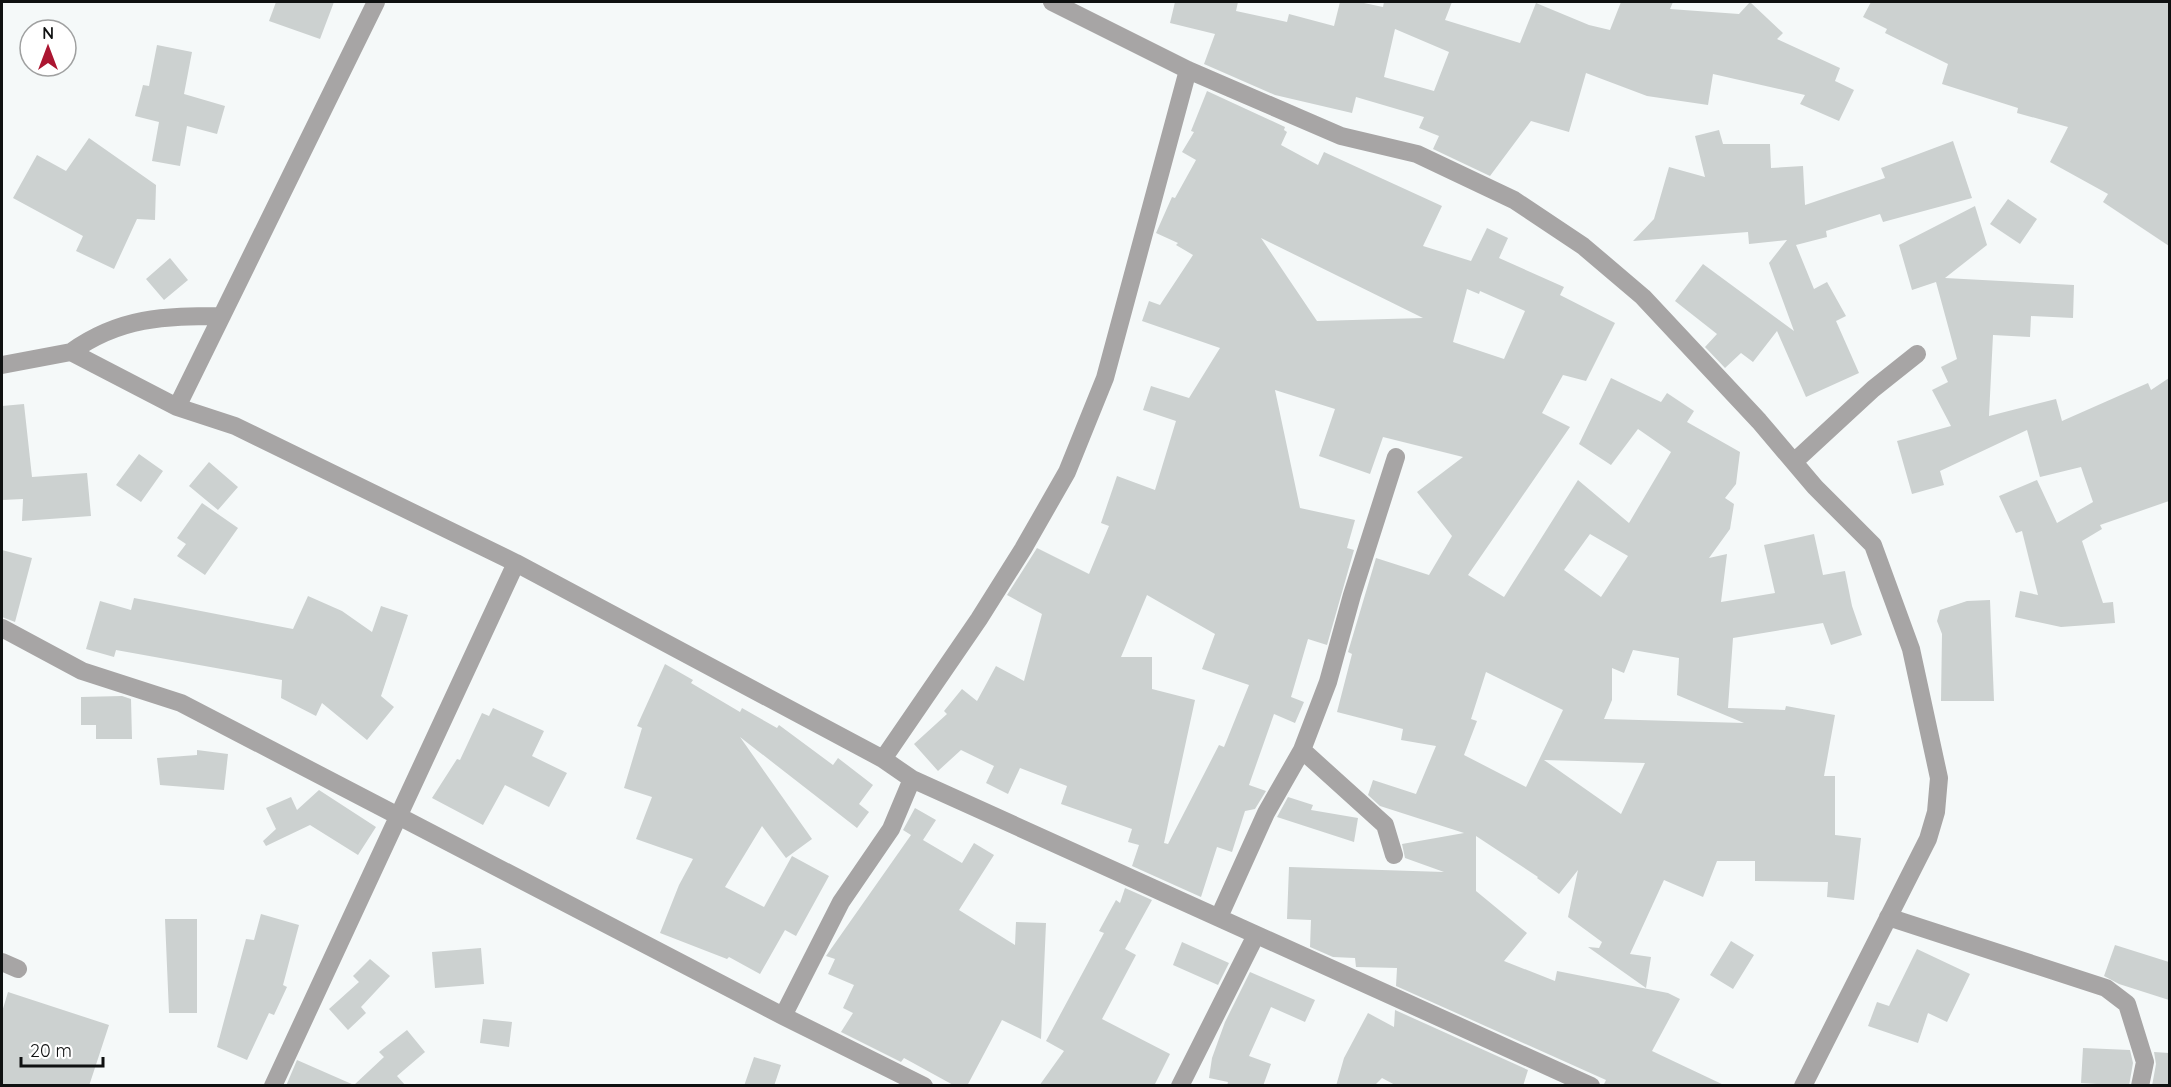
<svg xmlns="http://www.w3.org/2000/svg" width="2171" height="1087" font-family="Quicksand,sans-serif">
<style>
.building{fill:#ccd1d0;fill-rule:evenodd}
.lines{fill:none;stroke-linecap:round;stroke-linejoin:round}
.minor{stroke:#a7a5a5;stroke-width:18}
</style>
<rect width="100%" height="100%" fill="#f5f9f9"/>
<path class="building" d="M276,2h58l-14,37 -51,-18z
M1175,2h63l-2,9 51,11 2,-8 45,12 6,-24h19l24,5 1,-5h68l-7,18 75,23 16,-40 53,22 21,5 11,-28h52l-3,7 69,5 11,-12 33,31 -6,6 63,29 -5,13 19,9 -15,31 -39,-17 5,-9 -92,-21 -5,31 -61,-9 -61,-23 -17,59 -38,-11 -41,55 -57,-27 6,-13 -20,-8 5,-11 -68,-20 -4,16 -77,-18 -71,-31 11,-30 -45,-11zM1395,29l54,23 -15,39 -50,-14z
M1871,2h298v244l-66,-44 5,-8 -58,-32 18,-35 -51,-14 1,-5 -76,-24 6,-20 -63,-31 2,-4 -24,-12z
M157,45l35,7 -8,42 41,12 -8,28 -30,-8 -7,40 -28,-5 7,-39 -24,-6 8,-31 6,1z
M1207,91l78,36 -1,3 3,2 -6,13 37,20 6,-13 118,54 -19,40 48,15 16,-33 21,10 -9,20 65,29 -4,8 55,28 -29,58 -23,-6 -21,38 28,14 -102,148 36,22 74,-117 51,43 42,-71 -33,-23 -27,36 -32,-21 32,-66 50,24 6,-9 27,18 -7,11 53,30 -4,32 -11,14 9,6 -4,25 -21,29 18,-4 -6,48 54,-9 -11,-48 50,-11 9,41 22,-4 7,35 10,29 -31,10 -8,-22 -90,15 -5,70 57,2 1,-4 49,9 -11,61h11v59l26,3 -7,62 -27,-3 1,-15 -73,-1v-20h-38l-14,36 -39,-17 -34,74 21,3 -5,31 -58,-41 11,1 3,-6 -34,-25 10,-47 -19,24 -22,-16 1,-1 -62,-41v55l51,42 -23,28 51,20 2,-10 111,22 12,6 -28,52 74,35h-123l3,-6 -210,-94 1,-18 -41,-1 -1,-9 -22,-1 -23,-10 1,-27 -24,-1 2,-52 155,5 -39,-14 -3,-14 62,-11 -84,-27 -12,-11 5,-15 43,14 20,-48 -35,-6 2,-11 -66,-17 15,-58 -4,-2 28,-94 53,17 23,-39 -35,-44 46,-35 -80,-20 -13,37 -51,-18 16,-47 -60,-19 25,118 55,12 -8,28 7,2 -27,95 -19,-6 -17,58 13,5 -9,21 -21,-9 -25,71 17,6 -11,18 -10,2 -13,41 -15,-5 -16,50 -69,-31 7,-21 -11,-3 4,-13 -71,-25 6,-18 -47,-18 -12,26 -22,-11 8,-17 -33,-16 -23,21 -24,-27 33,-30 -3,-3 18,-22 15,12 19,-35 28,15 18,-67 -35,-19 30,-47 52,26 20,-48 -8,-3 16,-47 38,14 21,-69 -33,-11 8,-24 38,12 31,-50 -78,-27 7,-20 11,4 33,-50 -17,-10 2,-2 -22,-10 16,-36 3,1 21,-38 -14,-8 12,-20 -3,-1zM1261,238l162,80 -106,3zM1467,289l12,5 1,-3 45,20 -21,48 -51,-17zM1590,534l38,22 -27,41 -37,-27zM1147,595l68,39 -13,35 47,16 -25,62 -5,-2 -51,99 -4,-1 31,-143 -43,-11v-32h-31zM1633,650l46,8 -2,37 67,28 -140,-4 8,-19v-32l12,5zM1486,672l77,38 -37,77 -62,-32 13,-34 -6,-2zM1544,760l101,3 -24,51z
M1719,130l4,14h47l1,24 32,-2 2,39 80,-27 -4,-10 72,-27 19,57 -89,24 -3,-8 -54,17 1,6 -31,8 18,44 13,-7 19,34 -10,5 23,52 -53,24 -29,-66 -24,31 -12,-9 -16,15 -20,-21 12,-13 -42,-33 28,-37 91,67 -25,-68 18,-23 -38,4 -1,-12 -115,9 21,-22 15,-52 36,10 -10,-41z
M89,138l67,47 -1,35 -18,-1 -23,50 -38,-18 7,-15 -70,-38 24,-43 29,16z
M2008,199l29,20 -17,25 -30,-20z
M1975,206l12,39 -42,33 129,7 -1,33 -42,-2 -1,21 -37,-2 -4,81 67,-17 6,22 86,-38 3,7 18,-12v123l-69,24 2,4 -20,12 21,62 10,-1 2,21 -54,4 -46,-10 5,-26 18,4 -16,-64 -6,2 -17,-37 38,-16 20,43 36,-21 -12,-35 -41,10 -13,-47 -87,41 4,14 -32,9 -15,-53 54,-15 -19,-36 16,-8 -7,-15 16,-8 -21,-77 -24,8 -13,-45z
M170,258l18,22 -24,20 -18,-21z
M24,404l8,73 55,-4 4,43 -69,5 1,-22 -21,1v-94z
M139,454l24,17 -22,31 -25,-17z
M209,462l29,25 -20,23 -29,-24z
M202,503l36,25 -33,47 -28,-19 9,-12 -9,-6z
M2,550l30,8 -17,64 -13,-5z
M308,596l34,15 30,21 9,-26 27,9 -27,81 13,11 -27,33 -45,-37 -6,13 -35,-18 1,-18 -166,-30 -2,7 -28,-8 14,-48 31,9 3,-12 159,31z
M1990,600l4,101h-53l1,-67 -5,-13 3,-11 27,-9z
M665,664l28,16 -2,3 49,29 2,-4 35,20 2,-3 54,40 5,-7 35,27 -14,19 10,8 -12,16 -117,-91 72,102 -26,19 -24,-32 -37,61 39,20 28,-51 37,20 -33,60 -11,-6 -25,44 -31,-17 -2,2 -67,-26 19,-48 14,-26 -57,-20 16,-42 -28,-9 18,-60 -5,-2z
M122,696l9,3 1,40h-36v-14h-15v-28z
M493,708l51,23 -12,25 35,17 -18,34 -44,-22 -22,40 -51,-27 25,-39 3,1 22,-47 7,3z
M197,750l31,4 -4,36 -64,-5 -3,-27 40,-3z
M319,790l57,37 -18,28 -48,-30 -44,21 -3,-5 13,-12 -10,-21 25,-11 6,13z
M1288,797l25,8 -2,5 47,8 -4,24 -77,-25z
M915,808l21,12 -13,20 39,23 12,-20 20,12 -35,55 56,35 1,-23 30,1 -5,116 -39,-19 -35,66h-12l-51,-28 -3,4 -60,-30 12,-19 -10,-5 11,-23 -26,-11 7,-15 -9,-3 85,-121 -8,-5z
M1125,888l27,12 -27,49 11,6 -34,64 68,35 -16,32h-115l25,-35 -18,-10 58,-108 -5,-2 17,-31 4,3z
M261,914l38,11 -16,60 4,2 -13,28 -5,-2 -22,47 -30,-13 29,-108 8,1z
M165,919h32v94h-28z
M1731,941l23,14 -21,34 -23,-14z
M1182,942l47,21 -11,22 -45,-20z
M2115,945l54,17v38l-50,-16 -15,-8z
M481,948l3,36 -49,4 -3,-36z
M1917,949l53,25 -23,48 -19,-9 -10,30 -50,-17 9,-24 12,4z
M370,959l20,17 -29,31 5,6 -18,17 -19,-21 30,-27 -6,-6z
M1250,972l65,28 -10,22 -34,-15 -22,49 22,8 -8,22h-36l1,-4 -19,-4 3,-20 13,-36z
M8,992l101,33 -20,61h-87v-74z
M1395,1010l133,60 -5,16h-126l-15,-8 -8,8h-38l8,-28 24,-45 26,14z
M483,1019l29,3 -3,25 -29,-4z
M407,1030l18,22 -28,24 9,10h-120l11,-26 57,25 30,-28 -5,-5z
M2083,1048l47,2 3,13 -4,23 -48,-3z
M2154,1052l15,1v32l-17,1 4,-22z
M754,1057l27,8 -7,21h-30z"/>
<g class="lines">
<path class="minor" d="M1052,2l136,68 153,66 76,18 97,46 69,46 60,51 116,124 56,66 58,58 38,104 28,129 -3,34 -8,27 -125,247
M71,352c49,-35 93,-36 151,-36
M2,365l69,-13 106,55 58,19 281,137 367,196 29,20 679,307
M177,407l199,-405
M1795,461l78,-72 44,-35
M2,628l80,43 99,32 602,313 141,70
M1302,750l83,75 9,30
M883,759l96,-140 44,-70 44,-77 38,-94 83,-308
M1219,917l47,-104 36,-63 26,-68 24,-87 44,-138
M1888,917l218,71 21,16 18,58 -5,24
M2,962l16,7
M783,1016l58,-114 50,-73 21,-50
M273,1086l243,-523
M1180,1086l76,-151"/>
</g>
<rect width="2171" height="1087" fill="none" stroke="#0f1111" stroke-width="6"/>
<g transform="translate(48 48)"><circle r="28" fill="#ffffff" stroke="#9fa0a0" stroke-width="1.5"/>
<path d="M0-4.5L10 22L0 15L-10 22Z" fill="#ab1631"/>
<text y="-9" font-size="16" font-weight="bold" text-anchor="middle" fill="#0f1111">N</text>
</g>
<path d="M21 1057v9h82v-9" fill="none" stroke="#0f1111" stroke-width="3"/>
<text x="30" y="1057" font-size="18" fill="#0f1111" stroke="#ffffff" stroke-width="4.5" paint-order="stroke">20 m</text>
</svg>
